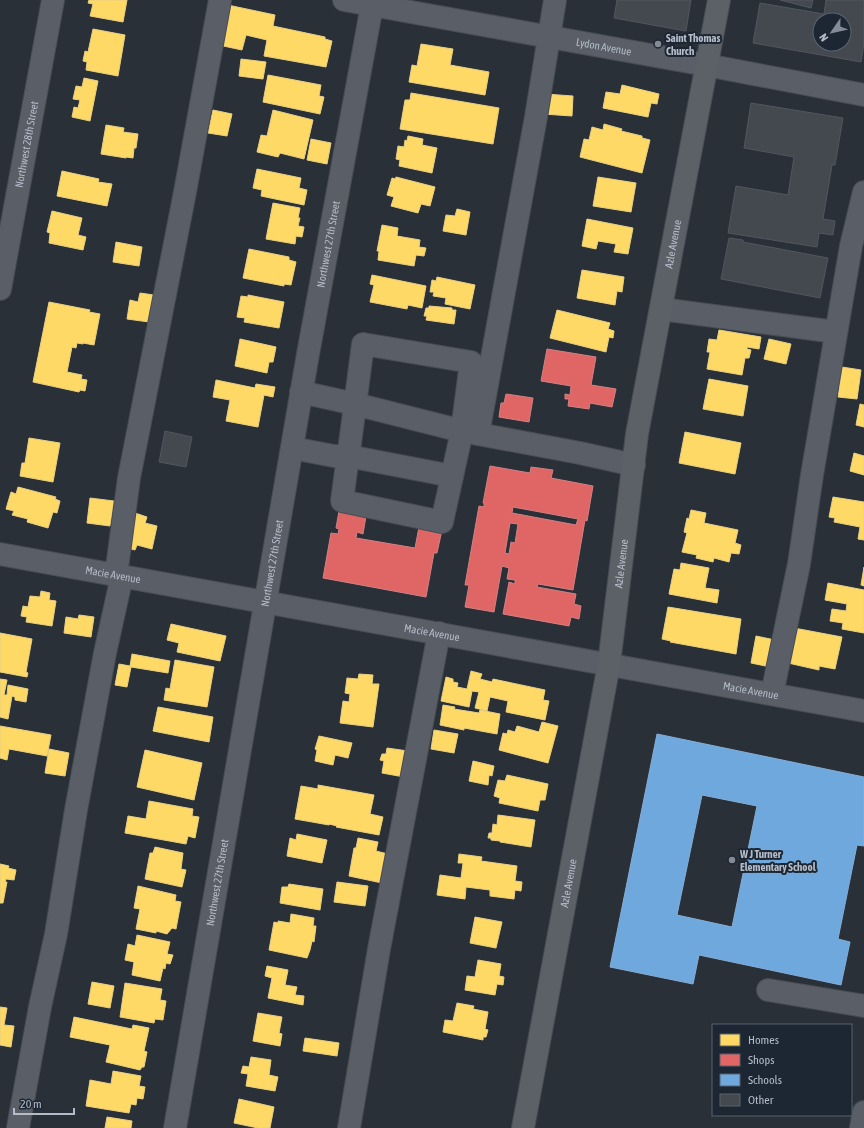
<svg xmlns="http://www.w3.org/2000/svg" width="864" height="1128" font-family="'Asap Condensed',sans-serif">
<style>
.homes{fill:#ffd966;stroke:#e8d084}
.shops{fill:#e06666;stroke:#d38084;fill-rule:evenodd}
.schools{fill:#6fa8dc;stroke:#84aed6;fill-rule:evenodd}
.building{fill:#444950;stroke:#52575f;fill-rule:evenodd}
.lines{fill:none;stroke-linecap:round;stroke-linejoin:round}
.minor-casing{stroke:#484c53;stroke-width:24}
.major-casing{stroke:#484c55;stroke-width:24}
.minor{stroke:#5a5e66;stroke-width:22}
.major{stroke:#5c6168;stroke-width:22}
.poi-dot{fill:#848b96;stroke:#1d2633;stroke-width:1.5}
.labels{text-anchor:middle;stroke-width:4;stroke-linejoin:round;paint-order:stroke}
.poi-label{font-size:11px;font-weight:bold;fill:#b4bcc9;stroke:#1d2633;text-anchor:start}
.street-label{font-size:11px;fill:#b4bcc9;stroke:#1d2633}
</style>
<rect width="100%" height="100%" fill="#2a3038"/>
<path class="homes" d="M89,0h38l-4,22 -33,-6 3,-12 -5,-1z
M223,4l52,11 -2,11 52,11v2l7,2 -6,26 -62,-11 3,-16 -21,-5 -4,15 -28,-6z
M93,29l32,6 -7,41 -32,-6 1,-8 -4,-1 2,-10 3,1z
M421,44l32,5 -3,16 39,7 -4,23 -76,-13 3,-17 5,1z
M241,59l25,3 -3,17 -24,-3z
M268,75l53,10 -2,11 5,1 -4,17 -57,-12z
M84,78l14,3 -8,40 -18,-4 2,-10 4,1 2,-8 -7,-1 3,-13 6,1z
M622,85l37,9 -2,10 -6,-1 -3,14 -45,-9 3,-16 14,2z
M411,93l88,15 -6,36 -93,-15 5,-29h5z
M545,94l28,2 -1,20 -29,-2z
M213,110l19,4 -5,22 -19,-3z
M273,110l40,10 -9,39 -24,-6 -2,4 -21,-5 4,-17 6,1z
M604,124l18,5 -1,2 21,5v2l8,2 -8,33 -62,-16 4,-18 5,1 3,-13 11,3z
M106,125l18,3 -1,4 15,2 -2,14h-2l-1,10 -7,-1v1l-25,-4z
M408,136l15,3 -1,6 15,3 -5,25 -33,-7 1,-6 -4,-1 2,-13 6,1 1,-7 2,1z
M311,139l20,4 -4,21 -20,-4z
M257,169l44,9 -2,10 8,2 -3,15 -43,-9 1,-6 -9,-2z
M62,171l37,8 -1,3 14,2 -5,22 -50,-10z
M396,177l39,10 -5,19 -9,-2 -3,9 -27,-7 3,-9 -7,-2 5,-17 3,1z
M598,177l38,6 -5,29 -38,-6z
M273,203l27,5 -2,10h2l-2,8 6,1 -2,10 -6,-1 -1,8 -29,-5z
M457,209l13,3 -4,23 -23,-4 3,-16 9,1z
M52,211l30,7 -4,17 8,2 -3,13 -34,-7 1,-10 -3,-1z
M587,219l46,9 -5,26 -14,-2 2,-8 -18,-3 -2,8 -14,-3z
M382,225l16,3 -1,8 23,4 -1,7 7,1 -2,8 -8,-1 -2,11 -36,-6 1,-9h-2z
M116,242l26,5 -3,19 -26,-4z
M249,249l40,8v3l7,2 -5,23 -7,-1v2l-41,-8z
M582,270l42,7 -2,15 -5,-1 -2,14 -38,-7z
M372,275l54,11 -4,22 -14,-3 -1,4 -37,-7 4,-17 -4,-1z
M437,277l38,8 -5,24 -25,-5 1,-6 -13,-2 1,-4h-4l2,-12 4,1z
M140,293l14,2 -5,27 -22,-3 3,-19 8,2z
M248,295l36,7 -5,26 -35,-6 1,-4 -8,-1 4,-21 7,1z
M49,302l41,8 -1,2 11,2 -6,31 -11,-2v1l-6,-1 -1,5 -4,-1 -5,25 15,3 -1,4 6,1 -2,11 -5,-1 -1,2 -46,-10z
M429,306l23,2v2h4l-2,14 -28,-4 1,-4h-3l2,-8h3z
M557,310l53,13 -2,6 6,2 -1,7 -4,-1 -3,15 -56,-14z
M719,330l42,7 -2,12 -12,-2v2l4,1 -2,8h-4l-3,17 -35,-6 3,-17h-3l2,-13 8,1z
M240,339l36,8 -3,15h-4l-2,11 -32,-7z
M769,339l22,5 -5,20 -22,-5z
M842,367l19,3 -4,29 -19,-2z
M709,379l39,7 -5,30 -40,-7z
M216,380l39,8 1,-4 19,3 -2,10 -9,-2 -6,32 -32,-6 4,-21 -17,-3z
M860,404l4,1v22l-8,-2z
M685,432l56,11 -6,31 -56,-11z
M29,438l31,5 -7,39 -33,-6 2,-13h3z
M854,453l10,3v19l-14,-4z
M18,487l38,10 -1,2 5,2 -3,12 -4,-1 -5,16 -21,-6 1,-3 -16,-4 2,-4 -8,-2 5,-17 5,2z
M833,497l31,5v38l-6,-1 2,-12 -26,-5 1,-4 -6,-1z
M90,498l24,3 -4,25 -23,-3z
M691,510l15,3 -2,10 34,7 -3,13 6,2 -2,9 -8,-1 -2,9 -15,-4 -1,4 -17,-4 1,-3 -15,-3 5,-19 -3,-1 3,-14 2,1z
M135,513l12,4 -2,6 12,3 -5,23 -15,-4 -2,5 -12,-3z
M681,563l28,5 -4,20 14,2 -2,13 -48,-9 5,-25 6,1z
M864,567v19l-3,-1z
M828,583l36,7v43l-22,-4 1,-6 -13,-2 2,-12 14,2 1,-7 -22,-4z
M41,591l9,2 -1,7 7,1 -4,25 -26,-4 1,-5 -6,-1 2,-10 5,1 2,-11 10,1z
M668,607l73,12 -5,35 -66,-12 1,-1 -9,-2z
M79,615l15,2 -3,20 -27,-4 2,-16 12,2z
M171,624l55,12 -6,25 -43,-9 2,-9 -12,-3z
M794,628l48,9 -7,32 -16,-3v4l-31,-7z
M0,633l32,6 -6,33 2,1 -1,4 -27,-5z
M756,636l19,4 -5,27 -19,-4z
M132,654l38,7 -2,12 -37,-6 -4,20 -12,-2 4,-21 11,2z
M175,660l39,7 -7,40 -43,-7 2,-12 4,1z
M471,671l11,3 -2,5 12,3 1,-3 52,11 -2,10 6,1 -4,19 -39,-8 2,-11 -18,-4 -3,14 -12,-3 4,-16 -7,-1 -3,16 -28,-6 5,-24 7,2v3l5,1 -1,4 10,2z
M359,674l14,1 -1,9h7l-6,43 -33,-4 3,-22 6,1 1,-8 -5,-1 2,-15 11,1z
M0,679l7,1 -3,15h3l1,-10 20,4 -2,13 -11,-2v-3l-3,-1 -4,23 -8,-2z
M443,705l12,2 -1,2 25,4 1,-3 20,4 -3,20 -33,-6v2l-24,-5z
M158,707l55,10 -4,25 -56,-11z
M542,722l16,4 -10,37 -49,-13 4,-17 4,1 1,-4 7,2 2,-6 22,6z
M0,726l51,9 -4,21 -38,-7 -2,11 -7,-2z
M434,730l24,4 -4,19 -23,-4z
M319,736l33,7 -4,15 -13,-3 -2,10 -18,-4 2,-11 -2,-1z
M387,748l21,3 -4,26 -22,-4 2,-12 -4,-1 2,-6h4z
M49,749l20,4 -4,23 -20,-3z
M145,750l57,13 -8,37 -57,-13z
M473,761l21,5 -2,10 -3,-1 -1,10 -19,-4z
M507,775l41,9 -3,16h-5l-2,11 -39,-8 1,-5 -6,-2 4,-16 7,1z
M318,785l56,10 -4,19 13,3 -4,18 -43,-8 1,-1 -8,-2v1l-34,-6 6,-33 17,3z
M149,801l44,8 -1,7 7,1 -4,21 -7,-2 -2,8 -61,-11 3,-17 18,3z
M498,815l37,5 -4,27 -31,-5v-1l-9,-1v-2h-3l1,-5h3l1,-9 4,1z
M297,834l30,6 -5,23 -35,-7 3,-18 6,2z
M358,838l20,4 -2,9 12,3 -6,29 -33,-7 5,-28h2z
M155,847l28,6 -2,16 5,1 -4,17 -37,-8 5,-26h3z
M459,854l23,3 -1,4 36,5 -2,15 7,1 -1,9 -6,-1 -1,9 -24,-3v-6l-24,-3 -1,12 -28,-4 3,-20 21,3 2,-15h-5z
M0,864l9,2 -1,2 8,2 -2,10 -8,-1 -1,3h2l-4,21h-3z
M337,882l31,4 -3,20 -31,-4z
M289,884l34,5 -3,21 -40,-7 2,-16h6z
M138,886l38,9 -1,6 6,1 -5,27 -4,-1 -5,6 -11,-3v2l-20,-4 4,-20 -6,-1z
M291,914l23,4 -1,8h3l-2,16 -2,-1 -2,9 -3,8 -38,-8 5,-28 4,1v-2l12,2z
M475,917l27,5 -6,26 -26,-5z
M137,935l33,7 -3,12 6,1 -3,9 -4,-1 -1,6 -2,-1 -3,13 -28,-6 2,-13 -9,-2 3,-16 7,2z
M478,960l23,4 -2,12 5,1 -1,8 -6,-1 -2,11 -30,-5 2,-14 8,1z
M267,966l21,4 -3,15 12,2 -2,8 9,1 -1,9 -35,-7 4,-20 -7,-2z
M92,982l22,4 -4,22 -22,-4z
M125,983l37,6 -2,11 6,1 -3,19 -8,-1 -1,4 -34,-6z
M457,1003l17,3 -1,3 15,3 -3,17 3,1 -2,7h-3v3l-40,-8 2,-12 8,1z
M0,1007l7,1 -3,17 10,1 -3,21 -11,-2z
M258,1013l24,4 -3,16 3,1 -2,12 -27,-5z
M74,1017l58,12 1,-4 16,3 -5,23 3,1 -3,15h-2l-2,3 -34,-8 4,-17 -40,-8z
M305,1038l34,5 -2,13 -34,-5z
M251,1057l20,3 -2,15 9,2 -3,14 -29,-5 2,-12 -7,-1 2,-7 6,1z
M113,1071l28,5 -2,10 6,1 -2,12 -6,-1 -1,7 -5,-1 -2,9 -43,-7 4,-26 21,4z
M239,1099l35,8 -4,21h-12l-24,-5z
M107,1117l25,4 -1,7h-26z"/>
<path class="shops" d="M547,349l49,8 -5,28 25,4 -4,18 -22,-4 -1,6 -21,-3 1,-7h-4v-5l5,1 1,-9 -30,-5z
M506,394l27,4 -4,24 -30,-5 2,-14h3z
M490,466l40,7 1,-6 22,3 -2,8 42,8 -6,35 -2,-1 -12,70 -35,-6 -1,3 39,7 -2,10 7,2 -2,13 -8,-2 -2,9 -66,-12 6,-32 6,2v-4l-8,-1 2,-11 -7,-2 -8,46 -29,-5 4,-22h-4l14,-79 5,1v-4h-1zM513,507l65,12 -2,6 -64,-12zM510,523l8,1 -3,19 -4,-1 -2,12 -4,-1z
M339,511l27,5 -3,18 -6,-2 -1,6 59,10 4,-21 23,3 -5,23h-3l-8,44 -103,-19 8,-45 7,1 1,-5 -3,-1z"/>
<path class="schools" d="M657,734l207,43v69l-7,-1 -19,94 12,3 -9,43 -142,-30 -6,29 -83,-17zM702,795l55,11 -25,121 -55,-12z"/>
<path class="building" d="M617,0h74l-5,31 -72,-13z
M780,0h33l-2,8z
M826,0h38v43l-3,19 -108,-19 7,-40 64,11zM820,20h24v24h-24z
M751,103l92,15 -8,47h-3l-9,54 12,2 -2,14 -14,-2 -2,14 -89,-14 8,-47 52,9 6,-38 -50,-9z
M729,238l14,2v2l85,16 -8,40 -99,-19z
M165,431l27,6 -6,30 -27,-5z"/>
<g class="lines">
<defs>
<g id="minor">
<path id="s1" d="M344,0l362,65 158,30"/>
<path id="s2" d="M0,289l53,-289"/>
<path d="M661,309l175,23"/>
<path d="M301,392l54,12 107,27 -20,91 -100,-21 6,-45 1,-5 14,-107 108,18 -9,69 118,22 54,12"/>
<path d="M478,434l58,-317 19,-117"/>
<path d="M292,448l42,8h14l104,20"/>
<path id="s3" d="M0,554l864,157"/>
<path d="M116,575l13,-97 56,-286 35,-192"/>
<path d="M772,694l27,-130 13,-89 39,-229 13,-54"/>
<path d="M768,990l96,16"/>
<path d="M18,1128l22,-121 16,-73 20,-124 29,-157 17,-77"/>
<path id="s4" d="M175,1128l133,-774 65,-354"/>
<path d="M349,1128l30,-179 60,-316"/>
<path d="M861,1128l3,-16"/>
</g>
<g id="major">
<path id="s5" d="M523,1128l86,-464 28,-230 82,-434"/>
</g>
</defs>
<use href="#minor" class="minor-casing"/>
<use href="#major" class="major-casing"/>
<use href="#minor" class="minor"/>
<use href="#major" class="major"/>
</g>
<g class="poi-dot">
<circle cx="658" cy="44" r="4"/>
<circle cx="732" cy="860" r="4"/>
</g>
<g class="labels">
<g class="poi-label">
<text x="666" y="42">Saint Thomas<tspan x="666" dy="13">Church</tspan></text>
<text x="740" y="858">W J Turner<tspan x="740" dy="13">Elementary School</tspan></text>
</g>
<g class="street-label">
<text dy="4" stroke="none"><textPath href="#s1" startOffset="264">Lydon Avenue</textPath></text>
<text dy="4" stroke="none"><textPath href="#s2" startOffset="147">Northwest 28th Street</textPath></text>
<text dy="4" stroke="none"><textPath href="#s5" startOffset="897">Azle Avenue</textPath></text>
<text dy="4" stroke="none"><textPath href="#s4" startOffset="897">Northwest 27th Street</textPath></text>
<text dy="4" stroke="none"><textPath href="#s4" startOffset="573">Northwest 27th Street</textPath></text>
<text dy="4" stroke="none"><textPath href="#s5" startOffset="573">Azle Avenue</textPath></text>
<text dy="4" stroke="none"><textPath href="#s3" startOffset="115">Macie Avenue</textPath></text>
<text dy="4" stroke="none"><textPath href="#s3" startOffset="439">Macie Avenue</textPath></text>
<text dy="4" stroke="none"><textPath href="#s3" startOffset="763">Macie Avenue</textPath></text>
<text dy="4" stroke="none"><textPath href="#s4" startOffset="249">Northwest 27th Street</textPath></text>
<text dy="4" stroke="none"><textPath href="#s5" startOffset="249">Azle Avenue</textPath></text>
</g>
</g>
<rect x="712" y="1024" width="140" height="92" fill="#1d2633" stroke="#59626f"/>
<rect x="720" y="1034" width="20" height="12" fill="#ffd966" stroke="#59626f"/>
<text x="748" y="1044" font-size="12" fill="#b4bcc9">Homes</text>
<rect x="720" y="1054" width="20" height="12" fill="#e06666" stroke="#59626f"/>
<text x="748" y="1064" font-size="12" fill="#b4bcc9">Shops</text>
<rect x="720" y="1074" width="20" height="12" fill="#6fa8dc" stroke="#59626f"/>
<text x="748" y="1084" font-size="12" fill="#b4bcc9">Schools</text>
<rect x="720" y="1094" width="20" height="12" fill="#444950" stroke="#59626f"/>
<text x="748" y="1104" font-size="12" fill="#b4bcc9">Other</text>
<g transform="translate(832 32) rotate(236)"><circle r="19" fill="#1d2633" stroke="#59626f"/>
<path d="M0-3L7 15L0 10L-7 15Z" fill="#848b96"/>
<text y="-6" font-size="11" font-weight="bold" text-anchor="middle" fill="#b4bcc9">N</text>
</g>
<path d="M14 1108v6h60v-6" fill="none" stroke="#b4bcc9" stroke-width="2"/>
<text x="20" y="1108" font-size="12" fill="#b4bcc9" stroke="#1d2633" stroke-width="3" paint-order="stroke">20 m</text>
</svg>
